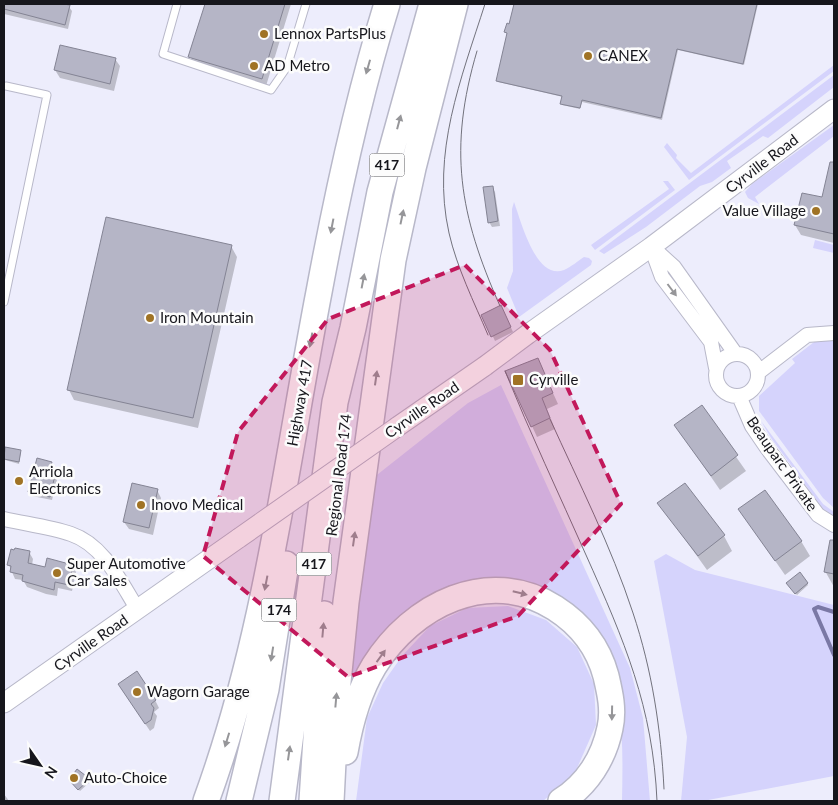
<svg xmlns="http://www.w3.org/2000/svg" width="838" height="805" font-family="Lato,sans-serif">
<style>
.green{fill:#d5d3fc}
.shadow{fill:#0003}
.lines{fill:none;stroke-linecap:round;stroke-linejoin:round}
.stream{stroke:#7a78a5;stroke-width:4}
.building{fill:#b5b5c6;stroke:#848494}
.service-casing{stroke:#b8b8c9;stroke-width:9}
.minor-casing{stroke:#b8b8c9;stroke-width:16}
.secondary-casing{stroke:#b8b8c9;stroke-width:21}
.motorway-casing{stroke:#b8b8c9;stroke-width:28}
.service{stroke:#fff;stroke-width:7}
.minor{stroke:#fff;stroke-width:14}
.secondary{stroke:#fff;stroke-width:19}
.motorway{stroke:#fff;stroke-width:25}
.tram{stroke:#72727c;stroke-width:1}
.secondary-bridge-casing{stroke:#b8b8c9;stroke-width:21;stroke-linecap:butt}
.secondary-bridge{stroke:#fff;stroke-width:19}
.oneway{fill:#969699}
.marked{fill:#c2185b;fill-opacity:0.2;stroke:#c2185b;stroke-width:4;stroke-dasharray:10 6;stroke-linejoin:round}
.poi-dot{fill:#a07325;stroke:#fcfcfc;stroke-width:2}
.labels{text-anchor:middle;stroke-width:5;stroke-linejoin:round;paint-order:stroke}
.shield{fill:#fcfcfc;stroke:#5b5b5f;stroke-width:1}
.shield-label{font-size:14px;font-weight:bold;fill:#16161c}
.poi-label{font-size:15px;fill:#16161c;stroke:#fcfcfc;text-anchor:start}
.street-label{font-size:15px;fill:#16161c;stroke:#fcfcfc}
</style>
<rect width="100%" height="100%" fill="#ededfc"/>
<path class="green" d="M834,65v6l-145,109 -25,-33 3,-4 10,12 -1,3 15,15z
M834,75v12l-66,51 -5,-2 -36,25 4,7 -19,14 -12,4 -54,41 -42,27 -5,-3z
M834,125v11l-79,61 4,7 -11,-6 -3,-6 7,-8z
M663,181h5l7,9 -80,60 -4,-5 78,-56z
M514,202c7,19 22,79 50,68 7,-3 14,-9 20,-13l5,1 3,3 -1,4 -72,52 -12,-29 6,-17 -1,-62z
M815,240l19,5v8l-21,-5z
M834,338v170l-11,-10 -64,-87v-15l36,-33 -3,-4 26,-20z
M501,385l129,283 13,50 7,83h-28c1,-50 2,-101 -17,-149l-118,-71 -121,86 -17,21 24,-210 95,-75z
M761,421l62,83 11,8v4l-11,-7 -52,-71z
M666,554l29,16 139,35v171l-131,25h-22l6,-64 -33,-176z
M508,606l38,14 31,27 17,37 2,41 -22,50 -31,26h-187l11,-83 16,-35 19,-27 28,-30 37,-18z"/>
<path class="shadow" d="M4,4h51l14,3 3,4 -4,18 -64,-15z
M206,4h85l-25,82 -72,-22 -4,-8z
M515,4h243l-14,61 -66,-15 -16,70 -80,-18 -2,7 -18,-4 1,-8 -65,-15 10,-48 -3,-2 5,-7z
M115,59l5,7 -6,25 -54,-13 -5,-8z
M829,173l5,1v69l-33,-8 -6,-10 28,-26z
M492,187l3,5 5,34 -8,1 -3,-5z
M231,246l6,11 -39,171 -124,-28 -5,-10z
M504,312l9,20 -18,9 -12,-26z
M538,360l20,44 -11,5 8,20 -18,8 -5,-11z
M701,407l45,64 -26,19 -44,-64z
M6,448l15,4 -2,12 -14,-4z
M51,463l2,4 -2,8 6,5 -5,20 -20,-4 -2,-4z
M157,490l4,8 -8,37 -24,-6 -5,-7z
M659,503l65,33 8,15 -25,19z
M739,509l62,32 9,15 -25,19z
M829,549h5v38l-9,-16z
M29,552l4,7 -1,6 14,3 26,-2 4,6 -4,19 -14,-3 -1,8 -11,-2 -19,-7 -4,-7 -8,-1 -6,-14z
M807,583l1,2 -11,10 -8,-9z
M124,692l31,8 4,8 -5,4 3,4 -3,12 -4,3z
M77,771l13,11 -10,9 -8,-9z
M4,794l5,7h-5z"/>
<g class="lines">
<path class="stream" d="M834,612l-16,-5 -4,2 20,46"/>
</g>
<path class="building" d="M4,4h59l7,1 -5,20 -61,-16z
M205,4h80l-23,75 -74,-22z
M514,4h243l-14,60 -66,-15 -16,69 -79,-18 -2,8 -20,-4 2,-8 -66,-15 11,-48 -3,-1 3,-9 2,1z
M60,45l56,13 -6,26 -56,-14z
M830,162h4v72l-40,-9 8,-32 20,4z
M493,186l5,35 -10,2 -5,-36z
M106,217l126,28 -39,173 -126,-28z
M501,305l10,22 -20,10 -10,-22z
M538,358l15,35 -11,5 8,20 -19,9 -26,-56z
M702,405l36,50 -27,21 -37,-51z
M5,447l16,3 -2,12 -15,-3z
M37,458l15,4 -3,12 6,1 -5,22 -22,-5z
M132,483l26,6 -9,39 -26,-6z
M685,483l40,52 -27,21 -41,-53z
M765,490l37,51 -27,20 -37,-52z
M830,540h4v34l-10,-2z
M15,548l15,3 -2,12 17,4 2,-9 26,7 -4,20 -14,-3 -1,8 -32,-9 1,-6 -13,-3 1,-6 -4,-1 4,-16 3,1z
M800,572l8,11 -13,11 -9,-11z
M137,671l19,29 -5,4 3,4 -3,12 -6,4 -27,-40z
M77,769l13,10 -12,11 -9,-10z"/>
<g class="lines">
<defs>
<path id="service" d="M177,4l-14,50 108,36 16,-23 19,-63
M4,302l43,-207 -41,-9"/>
<path id="minor" d="M651,247l11,30 49,65 5,26
M652,247l22,20 61,86
M716 375a21 21 0 1 1 42 0a21 21 0 1 1-42 0Z
M759,372l48,-37 27,-2
M739,396l13,30 15,22 51,67 16,10
M4,519c22,5 46,8 67,15 33,11 50,49 67,76"/>
<path id="secondary" d="M528,334l123,-87 183,-138
M397,427l88,-61
M4,703l235,-165"/>
<path id="motorway" d="M345,752c5,-29 14,-61 29,-86 38,-61 114,-100 181,-58 25,16 43,38 51,68 4,17 8,34 4,52 -6,30 -23,57 -49,73
M206,801c60,-164 80,-338 113,-509 18,-97 39,-194 68,-288
M239,801l27,-112 20,-125
M282,801l53,-399 18,-74 27,-136 52,-188
M312,801l12,-187
M331,801l5,-99 10,-100 47,-342 20,-92 42,-164"/>
</defs>
<use href="#service" class="service-casing"/>
<use href="#minor" class="minor-casing"/>
<use href="#secondary" class="secondary-casing"/>
<use href="#motorway" class="motorway-casing"/>
<use href="#service" class="service"/>
<use href="#minor" class="minor"/>
<use href="#secondary" class="secondary"/>
<use href="#motorway" class="motorway"/>
<path class="tram" d="M485,4c-24,75 -54,149 -36,229 8,35 25,69 39,102
M477,51c-29,98 -18,163 23,255
M505,371c25,62 54,123 81,184 38,85 67,152 71,246
M550,419c29,64 61,127 83,194 19,57 28,116 31,176"/>
<defs>
<path id="secondary-bridge" d="M485,366l43,-32
M239,538l158,-111"/>
</defs>
<use href="#secondary-bridge" class="secondary-bridge-casing"/>
<use href="#secondary-bridge" class="secondary-bridge"/>
</g>
<defs><path id="oneway-solid" d="M-6-.8H1V-3.2L6.5 0L1 3.2V.8H-6Z" transform="scale(1.25)"/></defs>
<g class="oneway">
<use href="#oneway-solid" transform="translate(368 67) rotate(106)"/>
<use href="#oneway-solid" transform="translate(399 122) rotate(-75)"/>
<use href="#oneway-solid" transform="translate(402 217) rotate(-78)"/>
<use href="#oneway-solid" transform="translate(332 226) rotate(101)"/>
<use href="#oneway-solid" transform="translate(363 281) rotate(-79)"/>
<use href="#oneway-solid" transform="translate(672 290) rotate(53)"/>
<use href="#oneway-solid" transform="translate(311 340) rotate(100)"/>
<use href="#oneway-solid" transform="translate(376 378) rotate(-82)"/>
<use href="#oneway-solid" transform="translate(354 539) rotate(-82)"/>
<use href="#oneway-solid" transform="translate(266 583) rotate(101)"/>
<use href="#oneway-solid" transform="translate(520 593) rotate(14)"/>
<use href="#oneway-solid" transform="translate(323 630) rotate(-85)"/>
<use href="#oneway-solid" transform="translate(272 654) rotate(99)"/>
<use href="#oneway-solid" transform="translate(381 656) rotate(-54)"/>
<use href="#oneway-solid" transform="translate(336 700) rotate(-85)"/>
<use href="#oneway-solid" transform="translate(612 713) rotate(91)"/>
<use href="#oneway-solid" transform="translate(227 740) rotate(107)"/>
<use href="#oneway-solid" transform="translate(289 753) rotate(-82)"/>
</g>
<path class="marked" d="M465,265l85,85 71,154 -103,112 -170,61 -145,-121 35,-124 90,-113z"/>
<g class="poi-dot">
<circle cx="264" cy="34" r="5"/>
<circle cx="588" cy="56" r="5"/>
<circle cx="254" cy="66" r="5"/>
<circle cx="816" cy="211" r="5"/>
<circle cx="150" cy="318" r="5"/>
<rect x="512" y="374" width="12" height="12" rx="2.5"/>
<circle cx="19" cy="481" r="5"/>
<circle cx="141" cy="505" r="5"/>
<circle cx="57" cy="573" r="5"/>
<circle cx="137" cy="692" r="5"/>
<circle cx="74" cy="778" r="5"/>
</g>
<g class="labels">
<g class="shield">
<rect x="369.5" y="153.5" width="35" height="23" rx="4"/>
<rect x="296.5" y="552.5" width="35" height="23" rx="4"/>
<rect x="261.5" y="598.5" width="35" height="23" rx="4"/>
</g>
<g class="shield-label">
<text x="387" y="170">417</text>
<text x="314" y="569">417</text>
<text x="279" y="615">174</text>
</g>
<g class="poi-label">
<text x="274" y="39">Lennox PartsPlus</text>
<text x="598" y="61">CANEX</text>
<text x="264" y="71">AD Metro</text>
<text x="806" y="216" text-anchor="end">Value Village</text>
<text x="160" y="323">Iron Mountain</text>
<text x="529" y="385">Cyrville</text>
<text x="29" y="477">Arriola<tspan x="29" dy="17">Electronics</tspan></text>
<text x="151" y="510">Inovo Medical</text>
<text x="67" y="569">Super Automotive<tspan x="67" dy="17">Car Sales</tspan></text>
<text x="147" y="697">Wagorn Garage</text>
<text x="84" y="783">Auto-Choice</text>
</g>
<g class="street-label">
<text transform="translate(762 164) rotate(-37)" y="5">Cyrville Road</text>
<text transform="translate(300 403) rotate(-80)" y="5">Highway 417</text>
<text transform="translate(422 410) rotate(-35)" y="5">Cyrville Road</text>
<text transform="translate(782 464) rotate(55)" y="5">Beauparc Private</text>
<text transform="translate(339 475) rotate(-83)" y="5">Regional Road 174</text>
<text transform="translate(91 643) rotate(-35)" y="5">Cyrville Road</text>
</g>
</g>
<rect width="838" height="805" fill="none" stroke="#16161c" stroke-width="10"/>
<g transform="translate(40 765) rotate(124)" stroke="#fcfcfc" stroke-width="4" paint-order="stroke">
<path d="M0-4L9 19L0 12L-9 19Z" fill="#16161c"/>
<text y="-8" font-size="14" font-weight="bold" text-anchor="middle" fill="#16161c">N</text>
</g>
</svg>
